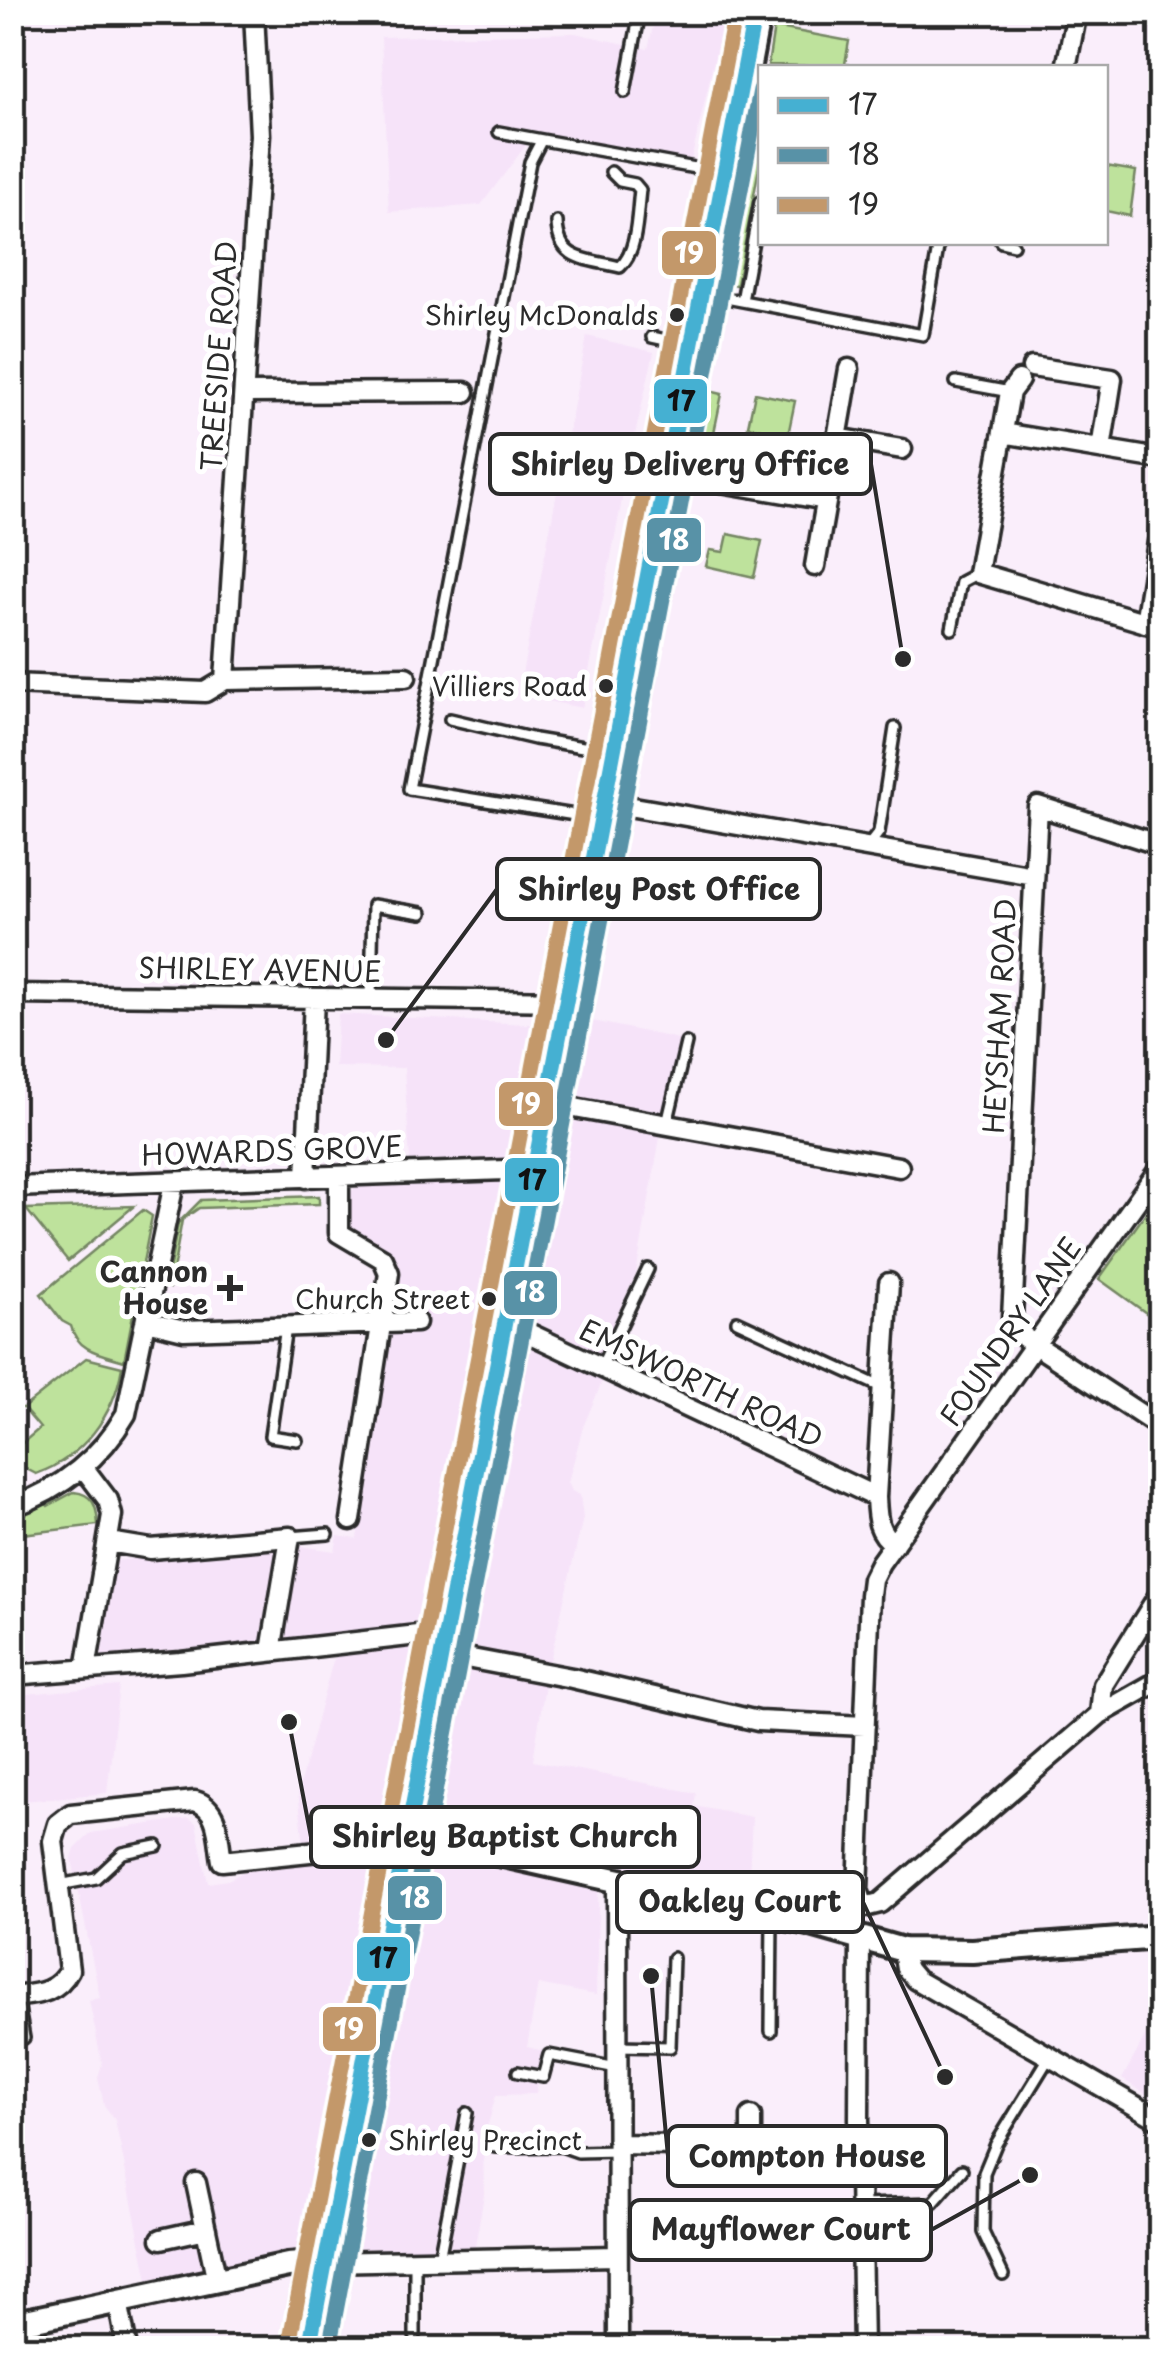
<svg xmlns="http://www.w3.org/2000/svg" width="1173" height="2361" font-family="'Playpen Sans',sans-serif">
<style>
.built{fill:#f6e3f9}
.green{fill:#bee29c;stroke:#748664;stroke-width:2.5}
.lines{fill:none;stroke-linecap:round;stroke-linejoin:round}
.service-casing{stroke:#2b2b2b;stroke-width:16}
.minor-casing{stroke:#2b2b2b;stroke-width:25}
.tertiary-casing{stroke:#2b2b2b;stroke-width:30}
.primary-casing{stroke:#2b2b2b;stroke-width:38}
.service{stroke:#fff;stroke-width:9}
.minor{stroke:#fff;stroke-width:18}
.tertiary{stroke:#fff;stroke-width:22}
.primary{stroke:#fff;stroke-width:30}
.bus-1-casing{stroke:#fff;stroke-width:22}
.bus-2-casing{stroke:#fff;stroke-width:22}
.bus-3-casing{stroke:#fff;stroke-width:22}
.bus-1{stroke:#45b0d2;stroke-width:15}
.bus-2{stroke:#5892a7;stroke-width:15}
.bus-3{stroke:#c3986a;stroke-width:15}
.bus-dot{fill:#2b2b2b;stroke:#fff;stroke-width:4}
.labels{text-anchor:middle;stroke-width:10;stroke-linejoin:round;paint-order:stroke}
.bus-label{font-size:26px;fill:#2b2b2b;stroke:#fff;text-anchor:end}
.street-label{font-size:28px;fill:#2b2b2b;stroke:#fff}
.poi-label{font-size:28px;font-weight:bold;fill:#2b2b2b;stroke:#fff;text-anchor:end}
.leader{fill:none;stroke:#2b2b2b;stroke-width:4}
.callout-dot{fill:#2b2b2b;stroke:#fff;stroke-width:4}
.callout{fill:#fff;stroke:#2b2b2b;stroke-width:4}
.callout-label{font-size:30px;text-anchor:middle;font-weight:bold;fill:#2b2b2b}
.line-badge{stroke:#fff;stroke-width:4}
.badge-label{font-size:28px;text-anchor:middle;font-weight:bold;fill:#fff}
.pale-badge-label{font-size:28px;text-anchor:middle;font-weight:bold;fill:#111}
</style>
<rect width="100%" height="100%" fill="#faeefb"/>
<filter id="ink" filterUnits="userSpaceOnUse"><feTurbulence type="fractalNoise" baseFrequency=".01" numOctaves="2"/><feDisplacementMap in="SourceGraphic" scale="20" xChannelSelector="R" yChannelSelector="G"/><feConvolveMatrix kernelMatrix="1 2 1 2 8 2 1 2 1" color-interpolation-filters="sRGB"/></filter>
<g filter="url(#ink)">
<path class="built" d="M656,13h69l-34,148 -156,-28 -54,72 -92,7 -8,-175 194,-4 73,16z
M587,336l67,16 -22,96 -50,260 -64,-13z
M338,1014l208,11 47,-4 90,19 -12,64 -9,22 -26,148 -46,100 12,8 -19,45 -15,55 4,9 8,4 3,23 -37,160 -13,83 163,32 -2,13 58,11 -4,80 -149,-30 -3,128 -58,-11 -11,63 17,4 -8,43 -40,1 -13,48 1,52 -10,57 -192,3 -134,25 -33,-160 -11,-15 -6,-27 4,-14 -13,-64 11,-2 -28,-139 3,-10 16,-16 98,-15 7,5 12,60 20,-3 17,-9 61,-8 -8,-72 41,-153 -238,22 4,-40 9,-59 172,-17 49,7 3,-15 19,3 41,-279 -54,-31 3,-34 15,-13 49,-6 -7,-108 -69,-1z
M119,1686l-12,107 -94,9v-107z
M1155,2019l5,3v81l-38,-24z"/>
<path class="green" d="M774,27l75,14 -4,23 18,3 -95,-2z
M760,81v82l-23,122 -16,-3z
M1106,166l30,5 -6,45 -24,-5z
M705,390l17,4 -13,63 -17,-4z
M755,393l40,8 -7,34 -40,-9z
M728,534l34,7 -8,36 -48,-11 4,-16 14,2z
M1160,1193v130l-61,-44z
M319,1196v8l-120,4 -17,12 -12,68 -4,-1 12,-64 23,-23z
M134,1206l-66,55 -42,-52z
M143,1210l9,6 -28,145c-23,-7 -47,-10 -53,-35l-9,-5 -21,-27z
M86,1358l36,9c-8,49 -39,90 -86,107l-15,-8 -8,-15 27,-23 -17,-20z
M74,1492c19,2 23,14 24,33l-85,10 -1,-16 32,-18 4,5z"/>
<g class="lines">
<defs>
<path id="service" d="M625,92l15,-80
M499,132l218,40
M541,141l-11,21 -121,627 185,29
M760,202l-18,99 181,34 16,-93
M557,222c1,40 32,37 63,45 18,-16 17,-54 20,-77l-5,-6 -15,-3 -9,-9
M1001,242l12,3
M705,294l37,7
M652,337l32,7
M956,382l54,10
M952,629l9,-47 17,-9
M450,719l85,20 72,12
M869,845l10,-13 16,-104
M371,999l2,-94 49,8
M667,1124l19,-81
M737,1321l146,67
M286,1327l-16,109 27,4
M601,1367l47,-98
M290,1537l38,-3
M59,1885l37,-7 27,-25 34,-7
M17,1997l7,41
M771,2031l1,-114
M617,2046l53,1 3,-89
M518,2072l25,5 6,-22 68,13
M495,2147l66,-1 17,6 39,-1
M860,2205l73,-2 29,-33
M439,2259l28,-146
M1003,2275l-20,-43 1,-59 12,-29 54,-88
M415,2336v-76"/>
<path id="minor" d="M1066,68l11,-56
M1032,367l80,12 -11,70
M1019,380l-9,12 -32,181 182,54
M245,393l220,-1
M1003,433l157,26
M837,438l65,11
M668,473l158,27
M815,566l34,-197
M1145,623l15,-94
M225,680l181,-3
M12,684l193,8 20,-12 35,-545 -6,-123
M605,802l429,74
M1160,845l-122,-39 -26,512 13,20 135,89
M12,994l555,7
M547,1103l352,64
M1160,1168l-255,360 -25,35 -8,16 -2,16 -12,295 6,17 16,-4 220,-189 60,-34
M339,1177v56l44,26 6,14 -38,247
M306,1178l8,-179
M12,1187l521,-18
M889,1283l-13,214c1,21 1,35 18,47
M147,1321l37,9 232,-8
M503,1321l373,176
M83,1467l25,33 4,15 -26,154
M12,1507c50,-18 88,-48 114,-93l48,-231
M109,1542l42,7 139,-12 -19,114
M440,1653l132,25 186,43 107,5
M12,1675l169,-13 263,-30
M1100,1714l3,-29 57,-92
M617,1881l1,467
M860,1938l-1,181 4,229
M903,1950l3,18 10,12 244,140
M12,1997c24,-3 45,-3 57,-27l-16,-129 5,-17 13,-10 124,-13c25,7 23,38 27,60l184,-19
M618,2144l165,3
M751,2146v-30
M196,2183l21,98
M161,2239l45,-10
M325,2262l292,-6
M118,2301l9,47"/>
<path id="tertiary" d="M406,1842l27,-1 30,5 345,77 95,27 69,1 188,-14
M12,2324l276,-59 37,-3"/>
<path id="primary" d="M309,2348l446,-2336"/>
</defs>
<use href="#service" class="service-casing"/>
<use href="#minor" class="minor-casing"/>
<use href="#tertiary" class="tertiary-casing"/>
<use href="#primary" class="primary-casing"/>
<use href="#service" class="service"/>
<use href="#minor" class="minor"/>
<use href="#tertiary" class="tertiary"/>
<use href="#primary" class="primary"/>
<defs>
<path id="bus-1" d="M309,2348l446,-2336"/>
<path id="bus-2" d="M329,2348l431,-2258"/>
<path id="bus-3" d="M289,2344l446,-2332"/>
</defs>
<use href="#bus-1" class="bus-1-casing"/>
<use href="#bus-2" class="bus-2-casing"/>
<use href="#bus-3" class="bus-3-casing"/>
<use href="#bus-1" class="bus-1"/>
<use href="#bus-2" class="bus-2"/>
<use href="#bus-3" class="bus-3"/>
</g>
</g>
<g class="bus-dot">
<circle cx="677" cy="315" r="9"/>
<circle cx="606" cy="686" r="9"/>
<path d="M225 1273h10v10h10v10h-10v10h-10v-10h-10v-10h10z"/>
<circle cx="489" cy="1299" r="9"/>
<circle cx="369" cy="2140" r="9"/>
</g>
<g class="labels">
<g class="bus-label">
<text x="658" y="325">Shirley McDonalds</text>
<text x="587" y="696">Villiers Road</text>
<text x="470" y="1309">Church Street</text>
<text x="388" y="2150" text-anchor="start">Shirley Precinct</text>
</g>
<g class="street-label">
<text transform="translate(219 356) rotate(-86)" y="10">TREESIDE ROAD</text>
<text transform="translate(260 970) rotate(1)" y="10">SHIRLEY AVENUE</text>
<text transform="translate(1000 1016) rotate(-87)" y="10">HEYSHAM ROAD</text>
<text transform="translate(272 1151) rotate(-2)" y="10">HOWARDS GROVE</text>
<text transform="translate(1011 1332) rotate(-55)" y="10">FOUNDRY LANE</text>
<text transform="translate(701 1384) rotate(25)" y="10">EMSWORTH ROAD</text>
</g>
<g class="poi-label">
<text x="208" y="1282">Cannon<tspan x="208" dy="32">House</tspan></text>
</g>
</g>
<path class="leader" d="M903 659L871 464M386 1040L497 889M289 1722L311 1837M945 2077L863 1902M651 1976L668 2156M1030 2175L931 2230"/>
<g class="callout-dot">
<circle cx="903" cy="659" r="10"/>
<circle cx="386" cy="1040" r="10"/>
<circle cx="289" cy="1722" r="10"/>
<circle cx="945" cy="2077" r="10"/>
<circle cx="651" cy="1976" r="10"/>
<circle cx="1030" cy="2175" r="10"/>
</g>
<g class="callout">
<rect x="490" y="434" width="381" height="60" rx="10"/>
<rect x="497" y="859" width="323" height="60" rx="10"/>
<rect x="311" y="1807" width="388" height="60" rx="10"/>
<rect x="617" y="1872" width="246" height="60" rx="10"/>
<rect x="668" y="2126" width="278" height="60" rx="10"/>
<rect x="630" y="2200" width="301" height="60" rx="10"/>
</g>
<g class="callout-label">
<text x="680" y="475">Shirley Delivery Office</text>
<text x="659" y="900">Shirley Post Office</text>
<text x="505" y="1847">Shirley Baptist Church</text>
<text x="740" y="1912">Oakley Court</text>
<text x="807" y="2167">Compton House</text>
<text x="781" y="2240">Mayflower Court</text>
</g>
<g class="line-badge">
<rect x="660" y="229" width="58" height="48" rx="10" fill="#c3986a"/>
<rect x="652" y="377" width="57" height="48" rx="10" fill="#45b0d2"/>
<rect x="645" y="516" width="58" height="48" rx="10" fill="#5892a7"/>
<rect x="497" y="1080" width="58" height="48" rx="10" fill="#c3986a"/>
<rect x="503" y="1156" width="58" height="48" rx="10" fill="#45b0d2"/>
<rect x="502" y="1269" width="57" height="48" rx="10" fill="#5892a7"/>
<rect x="386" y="1874" width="58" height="48" rx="10" fill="#5892a7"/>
<rect x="355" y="1935" width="57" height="48" rx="10" fill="#45b0d2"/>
<rect x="321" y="2005" width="57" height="48" rx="10" fill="#c3986a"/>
</g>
<g class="badge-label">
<text x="689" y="263">19</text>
<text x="674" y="550">18</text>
<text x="526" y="1114">19</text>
<text x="530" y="1302">18</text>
<text x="415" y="1908">18</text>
<text x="349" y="2039">19</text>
</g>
<g class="pale-badge-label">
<text x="681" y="411">17</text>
<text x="532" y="1190">17</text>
<text x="383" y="1968">17</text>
</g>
<rect width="1173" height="2361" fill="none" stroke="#fff" stroke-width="50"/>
<rect x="25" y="25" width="1123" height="2311" fill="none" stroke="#2b2b2b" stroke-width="4" filter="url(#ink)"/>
<rect x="758" y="65" width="350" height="180" fill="#ffffff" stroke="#aaaaaa" stroke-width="2.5"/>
<rect x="778" y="98" width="50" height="15" fill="#45b0d2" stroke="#aaaaaa" stroke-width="2.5"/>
<text x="848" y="115" font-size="30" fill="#2b2b2b">17</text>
<rect x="778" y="148" width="50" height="15" fill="#5892a7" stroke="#aaaaaa" stroke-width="2.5"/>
<text x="848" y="165" font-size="30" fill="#2b2b2b">18</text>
<rect x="778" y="198" width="50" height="15" fill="#c3986a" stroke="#aaaaaa" stroke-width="2.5"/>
<text x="848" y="215" font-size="30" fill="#2b2b2b">19</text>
</svg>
